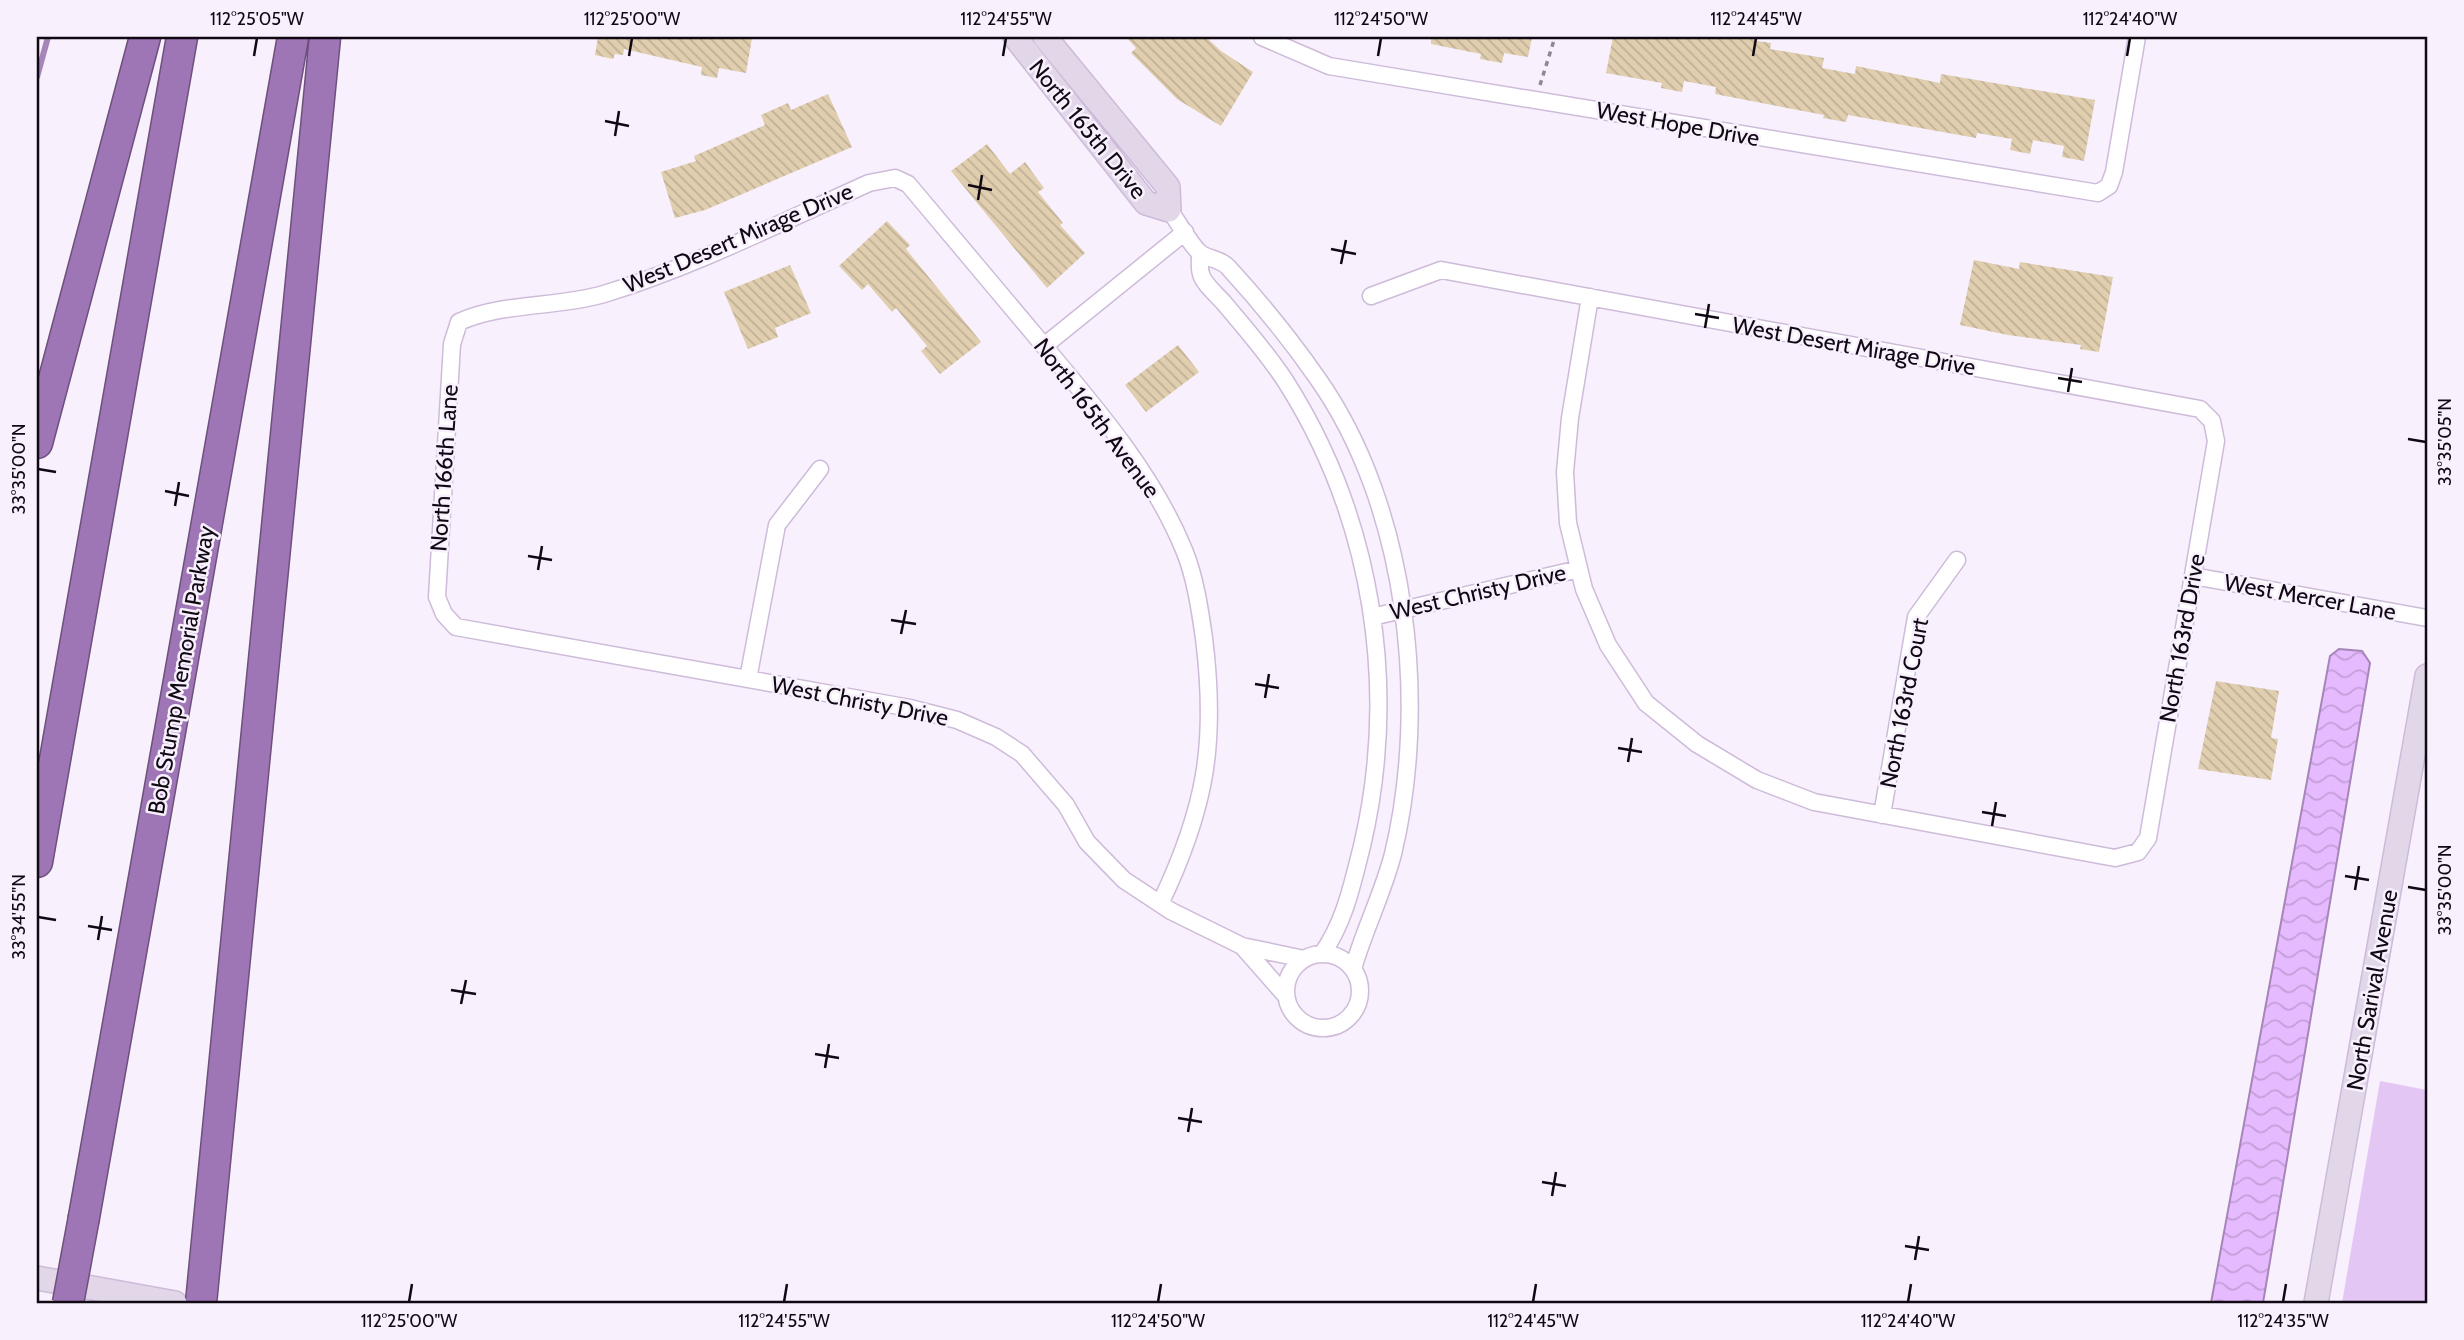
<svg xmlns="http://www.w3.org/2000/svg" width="2464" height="1340" font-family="Cabin,sans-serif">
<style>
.green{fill:#e3c6f4}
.water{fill:url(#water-waves);stroke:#a685b8;stroke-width:2}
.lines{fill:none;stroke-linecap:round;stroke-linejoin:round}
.stream{stroke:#a685b8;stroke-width:6}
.building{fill:url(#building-back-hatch)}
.street-casing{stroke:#cebbd9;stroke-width:19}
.secondary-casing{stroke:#cebbd9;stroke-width:26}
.highway-casing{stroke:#6d507c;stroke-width:33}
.path{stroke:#908994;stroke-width:3.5;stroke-dasharray:5 5;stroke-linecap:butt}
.street{stroke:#fff;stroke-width:16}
.secondary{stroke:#e2d6e9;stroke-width:23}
.highway{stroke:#9f76b5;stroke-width:30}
.highway-bridge-casing{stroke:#6d507c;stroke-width:33;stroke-linecap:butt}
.highway-bridge{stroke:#9f76b5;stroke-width:30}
.ticks{fill:none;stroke:#100913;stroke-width:2.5}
.labels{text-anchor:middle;stroke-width:5;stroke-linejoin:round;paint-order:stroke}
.street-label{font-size:23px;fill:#100913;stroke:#f8f0fd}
.neatline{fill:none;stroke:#100913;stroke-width:2.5}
.ticks-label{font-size:18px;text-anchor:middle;fill:#100913}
</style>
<defs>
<pattern id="water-waves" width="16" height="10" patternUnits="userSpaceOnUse" patternTransform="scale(1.75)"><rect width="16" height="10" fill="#e6bafe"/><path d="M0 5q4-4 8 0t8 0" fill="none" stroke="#c49fd9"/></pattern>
<pattern id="building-back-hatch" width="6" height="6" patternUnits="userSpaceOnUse" patternTransform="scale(1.75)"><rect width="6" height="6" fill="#e0ceaf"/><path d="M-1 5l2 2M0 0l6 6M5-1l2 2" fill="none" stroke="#bfb096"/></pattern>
</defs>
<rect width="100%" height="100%" fill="#f8f0fd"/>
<path class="green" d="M2380,1081l47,9v213h-85z"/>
<path class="water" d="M2339,649l23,2 8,12 -107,640h-52l119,-647z"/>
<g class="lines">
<path class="stream" d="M37,77l11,-40"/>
</g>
<path class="building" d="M598,37h144l10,1 -6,35 -27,-5 -2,10 -16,-3 1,-8 -78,-18 -1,6 -8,-1 -2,5 -18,-4z
M1126,37h80l15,14 32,21 -32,54 -44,-27 -46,-46 5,-5z
M1431,37h101l-4,20 -24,-4 -2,10 -22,-4 1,-5 -50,-10z
M1613,37h145l-1,4 14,2 -1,6 54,9 -2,10 33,6 1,-8 84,17 1,-9 154,26 -11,61 -22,-4 2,-11 -31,-6 -3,14 -20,-4 2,-11 -35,-6 -1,5 -128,-23 -2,7 -23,-4 1,-3 -109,-21 1,-7 -32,-6 -2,11 -21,-4 1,-5 -56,-10z
M828,94l24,53 -147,63 -30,8 -14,-46 35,-11 -2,-5 71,-31 -4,-10 27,-12 3,7z
M987,144l23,30 15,-12 19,26 -6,4 25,31 -3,2 25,28 -38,35 -96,-117z
M887,221l23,24 -4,4 75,93 -41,32 -19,-23 6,-5 -31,-38 -4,4 -24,-28 -6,6 -23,-24z
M1974,260l45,9 1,-7 93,15 -14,75 -19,-3 1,-4 -73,-10 -48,-10z
M790,265l21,48 -36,15 3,9 -30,12 -24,-57z
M1178,345l21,27 -53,40 -21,-27z
M2216,681l63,10 -8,47 7,1 -7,41 -73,-11z"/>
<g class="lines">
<defs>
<path id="street" d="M1262,37l67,29 769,127 11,-7 5,-14 23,-135
M1169,210c10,12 19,32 31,43 8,6 21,6 28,14 32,35 63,73 90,112 90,128 111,325 75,475 -10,39 -29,76 -40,115
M1200,253c0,6 -1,15 1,21 2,9 16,21 23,29 21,25 44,51 62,79 87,137 113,306 76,464 -10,39 -17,75 -40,108
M1371,296l70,-26 759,139 12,12 4,20 -68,397 -10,14 -23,6 -301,-56 -57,-22 -60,-36 -51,-41 -38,-58 -24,-56 -16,-66 -3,-51 5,-54 20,-121
M1044,346l141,-114
M2193,576l234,42
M1372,617l207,-48
M748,679l29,-154 43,-56
M1882,815l34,-198 41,-57
M1160,904c46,-96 57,-161 44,-266 -4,-28 -9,-62 -20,-88 -31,-76 -87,-141 -140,-204 -45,-54 -91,-108 -136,-162l-13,-6 -26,5c-87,39 -174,83 -265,111 -48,14 -100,8 -145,28l-7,22 -15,253 7,17 12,13 454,81 47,12 39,17 26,17 44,51 21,37 37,38 47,31 71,35 62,13
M1242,946l44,50
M1286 991a37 37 0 1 1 74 0a37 37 0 1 1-74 0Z"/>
<path id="secondary" d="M1015,37l131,166 23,7 -1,-23 -123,-150
M37,1278l138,25
M2316,1303l111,-627"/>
<path id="highway" d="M37,443l108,-406
M37,862l145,-825
M84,1217l209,-1180
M201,1303l124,-1266"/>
</defs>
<use href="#street" class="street-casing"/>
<use href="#secondary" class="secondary-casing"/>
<use href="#highway" class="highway-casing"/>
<path class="path" d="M1540,85l15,-48"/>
<use href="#street" class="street"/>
<use href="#secondary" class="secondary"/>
<use href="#highway" class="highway"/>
<defs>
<path id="highway-bridge" d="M68,1303l16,-86"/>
</defs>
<use href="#highway-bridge" class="highway-bridge-casing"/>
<use href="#highway-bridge" class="highway-bridge"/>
</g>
<path class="ticks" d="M254,56l3,-18M629,56l3,-18M1003,56l3,-18M1378,56l3,-18M1753,56l3,-18M2127,56l3,-18M605,121l24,5M615,136l4,-25M968,185l24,5M978,200l4,-25M1331,249l25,5M1341,264l5,-24M1695,314l24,4M1705,328l4,-24M2058,378l24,4M2068,392l4,-24M2408,439l18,3M38,469l18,3M165,491l24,5M175,506l4,-24M528,556l24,4M538,570l4,-24M891,620l25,4M901,634l5,-24M1255,684l24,4M1265,698l4,-24M1618,748l24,4M1628,762l4,-24M1982,812l24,4M1992,826l4,-24M2345,876l24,4M2408,887l18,3M2355,890l4,-24M38,917l18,3M88,926l24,4M98,940l4,-24M451,990l25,4M461,1004l5,-24M815,1054l24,4M825,1068l4,-24M1178,1118l24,4M1188,1132l4,-24M1542,1182l24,4M1552,1196l4,-24M1905,1246l24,4M1915,1260l4,-24M409,1302l3,-18M784,1302l3,-18M1158,1302l3,-18M1533,1302l3,-18M1908,1302l3,-18M2283,1302l3,-18"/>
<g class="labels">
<g class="street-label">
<text transform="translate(1678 124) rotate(10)" y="8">West Hope Drive</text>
<text transform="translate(1088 129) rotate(51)" y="8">North 165th Drive</text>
<text transform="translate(738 238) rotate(-23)" y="8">West Desert Mirage Drive</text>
<text transform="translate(1854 346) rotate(10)" y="8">West Desert Mirage Drive</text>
<text transform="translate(1097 418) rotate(53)" y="8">North 165th Avenue</text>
<text transform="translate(444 468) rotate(-86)" y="8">North 166th Lane</text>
<text transform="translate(1478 592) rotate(-13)" y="8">West Christy Drive</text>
<text transform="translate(2310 597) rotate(10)" y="8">West Mercer Lane</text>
<text transform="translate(2182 638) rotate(-80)" y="8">North 163rd Drive</text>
<text transform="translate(181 670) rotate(-80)" y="8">Bob Stump Memorial Parkway</text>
<text transform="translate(860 701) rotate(11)" y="8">West Christy Drive</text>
<text transform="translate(1904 703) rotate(-79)" y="8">North 163rd Court</text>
<text transform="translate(2372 990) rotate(-80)" y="8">North Sarival Avenue</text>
</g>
</g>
<rect width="2464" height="1340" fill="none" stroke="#f8f0fd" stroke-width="77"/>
<rect x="38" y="38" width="2388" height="1264" class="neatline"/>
<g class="ticks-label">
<text x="257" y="25">112°25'05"W</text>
<text x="632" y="25">112°25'00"W</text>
<text x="1006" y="25">112°24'55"W</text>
<text x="1381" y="25">112°24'50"W</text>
<text x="1756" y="25">112°24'45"W</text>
<text x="2130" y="25">112°24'40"W</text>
<text transform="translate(2445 442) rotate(-90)" y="6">33°35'05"N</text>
<text transform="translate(19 469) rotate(-90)" y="6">33°35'00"N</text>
<text transform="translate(2445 890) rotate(-90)" y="6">33°35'00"N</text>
<text transform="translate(19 917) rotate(-90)" y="6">33°34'55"N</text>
<text x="409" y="1327">112°25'00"W</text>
<text x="784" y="1327">112°24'55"W</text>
<text x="1158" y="1327">112°24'50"W</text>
<text x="1533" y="1327">112°24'45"W</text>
<text x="1908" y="1327">112°24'40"W</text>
<text x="2283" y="1327">112°24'35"W</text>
</g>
</svg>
